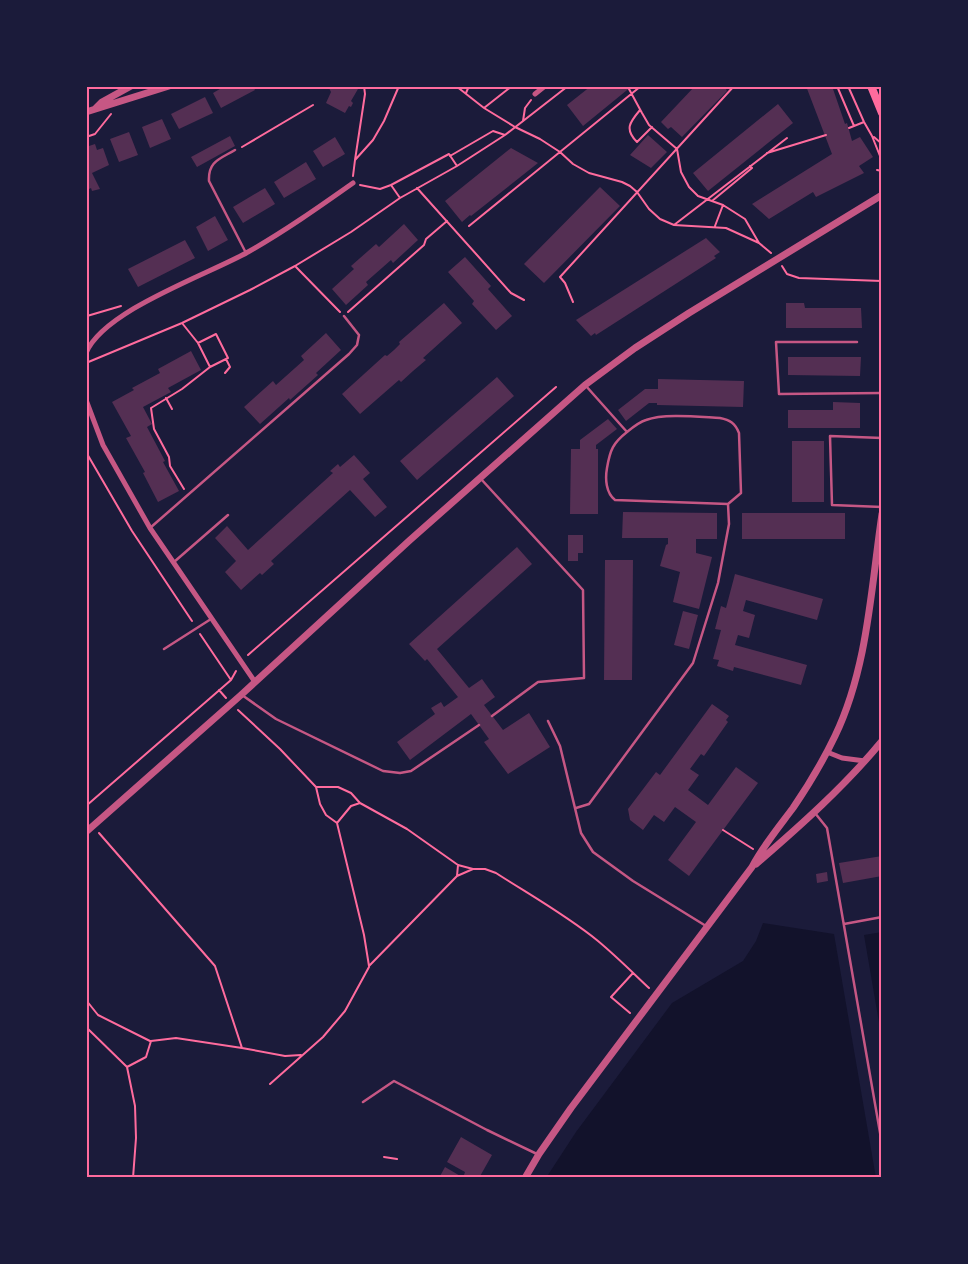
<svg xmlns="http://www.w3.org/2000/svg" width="968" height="1264" font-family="Roboto,sans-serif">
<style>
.water{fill:#12122b}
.building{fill:#542f53}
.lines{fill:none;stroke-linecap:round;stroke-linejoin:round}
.path{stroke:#ff6b9d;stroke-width:2}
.service{stroke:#c65784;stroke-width:2.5}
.minor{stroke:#c65784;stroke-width:5}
.tertiary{stroke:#c65784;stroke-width:7}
.secondary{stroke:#ff6b9d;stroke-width:8}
.neatline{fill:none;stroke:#ff6b9d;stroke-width:2}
</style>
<rect width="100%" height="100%" fill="#1b1b3a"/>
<path class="water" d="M763,923L834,934L876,1178H546L576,1132L672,1003L743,961L756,941Z
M882,932V1040L864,935Z"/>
<path class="building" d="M225,86H253L255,90L221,108L213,93Z
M328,86H357L358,89L351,101L353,103L351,107L349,106L345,113L326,103L331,92Z
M591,86H632L583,126L567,105Z
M695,86H728L726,89L727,91L682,137L671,127L668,129L661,122Z
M806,86H832L845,124L847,123L852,141L860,137L873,157L859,166L864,173L816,197L813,192L769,219L752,204L832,154Z
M205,97L213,113L179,129L171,114Z
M778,104L793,123L708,191L693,173Z
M162,119L171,139L150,148L142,127Z
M129,132L138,155L119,162L110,139Z
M648,135L667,152L651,168L630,155Z
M230,136L235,146L197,167L191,157Z
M335,137L345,154L323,167L313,151Z
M95,144L97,150L103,148L109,165L92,173L100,189L92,191L91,188L89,189L86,182V147Z
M511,148L538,163L471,216L470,215L462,222L445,201Z
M306,162L316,179L284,198L274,182Z
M600,187L620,206L544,283L524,264Z
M265,188L275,204L243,223L233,207Z
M215,216L228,240L208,251L196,227Z
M404,224L418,240L393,263L391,260L366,282L368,285L346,305L332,289L354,269L351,266L376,244L379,247Z
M706,238L720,252L714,256L716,258L596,335L595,333L591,336L576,320Z
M185,240L195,258L138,287L128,269Z
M465,257L491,286L488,289L512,316L496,330L472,304L474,301L448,272Z
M444,303L462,323L423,358L426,360L413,371L401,382L399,380L360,414L342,394L385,355L387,356L394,350L400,344L399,342Z
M786,303H804L805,308H861L862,328H786Z
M326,333L341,350L316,373L318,375L290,400L289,398L260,424L244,407L273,381L276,385L304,360L301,356Z
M191,351L201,370L168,388L171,392L143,407L152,424L147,427L165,461L163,462L179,491L158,502L143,473L145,472L126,438L131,436L112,402L134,390L132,388L160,373L158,369Z
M788,357H861L860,376L788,375Z
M497,377L514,396L417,480L400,461Z
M658,379L744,381L743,407L657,405V403H649L626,421L618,410L645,389H658Z
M833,402L860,403V428H788V410H833Z
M608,419L617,429L596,445V449H598V514H570L571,449H580V440Z
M792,441H824V502H792Z
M354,455L370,473L363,479L387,507L375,517L350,490L271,561L274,564L262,575L260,573L241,590L225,572L236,561L215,538L227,526L248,550L333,473L330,471L338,464L340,467Z
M623,512L717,513V539H696V553L712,557L699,609L673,602L680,572L660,566L666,545L668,544V538H622Z
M742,513H845V539H742Z
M568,535H583V553H578V561H568Z
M517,547L532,564L437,649L469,688L482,679L495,697L484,705L503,730L529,713L550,747L508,774L484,742L489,739L471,714L410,760L397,742L435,714L431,708L441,702L444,707L458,697L427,659L425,661L409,644Z
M605,560H633L632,680H604Z
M735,574L823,599L817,620L746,600L743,611L755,615L749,638L738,635L735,645L807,665L801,685L734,667L733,671L717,666L719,660L713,659L721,630L715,629L721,606L726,608Z
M683,611L698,615L689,649L674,645Z
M712,704L729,716L726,720L728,722L704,756L701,754L690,769L699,775L688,790L708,805L736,767L758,783L689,876L668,860L696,822L675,807L664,822L654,815L643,830L630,820L628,809L656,772L660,775Z
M882,856V876L843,883L839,863Z
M827,872L828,881L817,883L816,874Z
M461,1137L492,1155L479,1178H439L445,1167L462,1177L464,1175L465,1172L447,1162Z"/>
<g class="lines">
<path class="path" d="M456,86L484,108L515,127L540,139L560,152L573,164L589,173L622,182L630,186L637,192L649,209L660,219L674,225L726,228L759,243
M837,86L854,126L864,122
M848,86L864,122L872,136L882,161
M629,89L642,113L649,125L677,149L681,172L689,187L698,196L723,205L745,219L759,243L771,253
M466,93L469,86
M484,108L512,86
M640,110C630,122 624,129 637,142L652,127
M523,121L525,108L531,100
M849,128L854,126
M86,137L95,134L111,114
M874,137L882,144
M242,147L313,105
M767,153L826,135
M450,156L493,131L505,135
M355,160L365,94L364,86
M877,170L882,171
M353,176L355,160L373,140L384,121L399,86
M360,185L380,189L391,185L400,198
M391,185L449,154L457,166
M417,188L511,293L524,300
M712,201L752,168L750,166
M674,225L787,138
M469,226L641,86
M715,226L723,205
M782,266L787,274L799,278L882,281
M296,267L340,312
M573,302L565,283L560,277L734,86
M86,309L87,316L121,306
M348,312L424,245L426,239L447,221
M182,323L198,343L210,367L182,389L151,408L154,429L169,457L170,466L184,489
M198,343L216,334L228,358L210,367
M86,363L182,323L250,290L295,266L351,232L400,198L457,166L505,135L568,86
M225,373L230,367L226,359
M166,398L172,409
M86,452L132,531L192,621
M200,634L231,680
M248,655L556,387
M219,690L226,698
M238,710L280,749L316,787L320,804L326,815L337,823L351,806L360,803
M316,787H338L351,793L360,803L407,829L458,865L473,869H485L496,873C530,895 566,915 598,941C616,956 632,972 649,988
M86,806L231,680L236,671
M337,823L364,935L369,966L457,876L473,869
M723,830L753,849
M99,833L215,966L242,1048L176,1038L151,1041L146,1057L127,1067
M457,876L458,865
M86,1000L98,1015L150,1041
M630,1013L611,997L633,973
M86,1027L127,1067L135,1106L136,1138L133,1178
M242,1048L285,1056L301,1055
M270,1084L323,1037L345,1011L369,967
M384,1157L397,1159"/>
<path class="service" d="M235,150C220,159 208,161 209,181L246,253
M857,342H776L779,394L882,393
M586,386L627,432
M882,438L830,436L832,505L882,507
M481,479L583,590L584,678L538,682L492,716
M150,528L349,354L357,345L359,335L344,316
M174,562L228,515
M164,649L211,619
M242,695L276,719L383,771L400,773L411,771L479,725
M548,721L560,746L581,833L593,852L633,881L706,926
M576,808L589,804L693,663L718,583L729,524L728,504L741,493L739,433C735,423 730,420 720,418C700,417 664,413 646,420C639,422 633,427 627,432C613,443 610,450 607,468C605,479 606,493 615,500L728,504
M815,813L827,828L882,1144
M844,924L882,917
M363,1102L394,1081L487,1130L537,1154"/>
<path class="minor" d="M535,94L545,86
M86,353C104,310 207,275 248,252C285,231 319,207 353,183
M86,400L103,445L150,528L255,682
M827,752L842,758L865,761"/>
<path class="tertiary" d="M96,108L102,102L131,86
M86,112L169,86
M86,832L241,695L410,540L585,385L635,348L689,313L882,195
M756,864C800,826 845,786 882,741
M525,1178L539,1154L571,1108L752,867C763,846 778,828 793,808C808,786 823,761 835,736C868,667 871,588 882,514"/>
<path class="secondary" d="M871,86L882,113"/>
</g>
<rect width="968" height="1264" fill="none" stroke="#1b1b3a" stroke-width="175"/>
<rect x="88" y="88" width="792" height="1088" class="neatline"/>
</svg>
